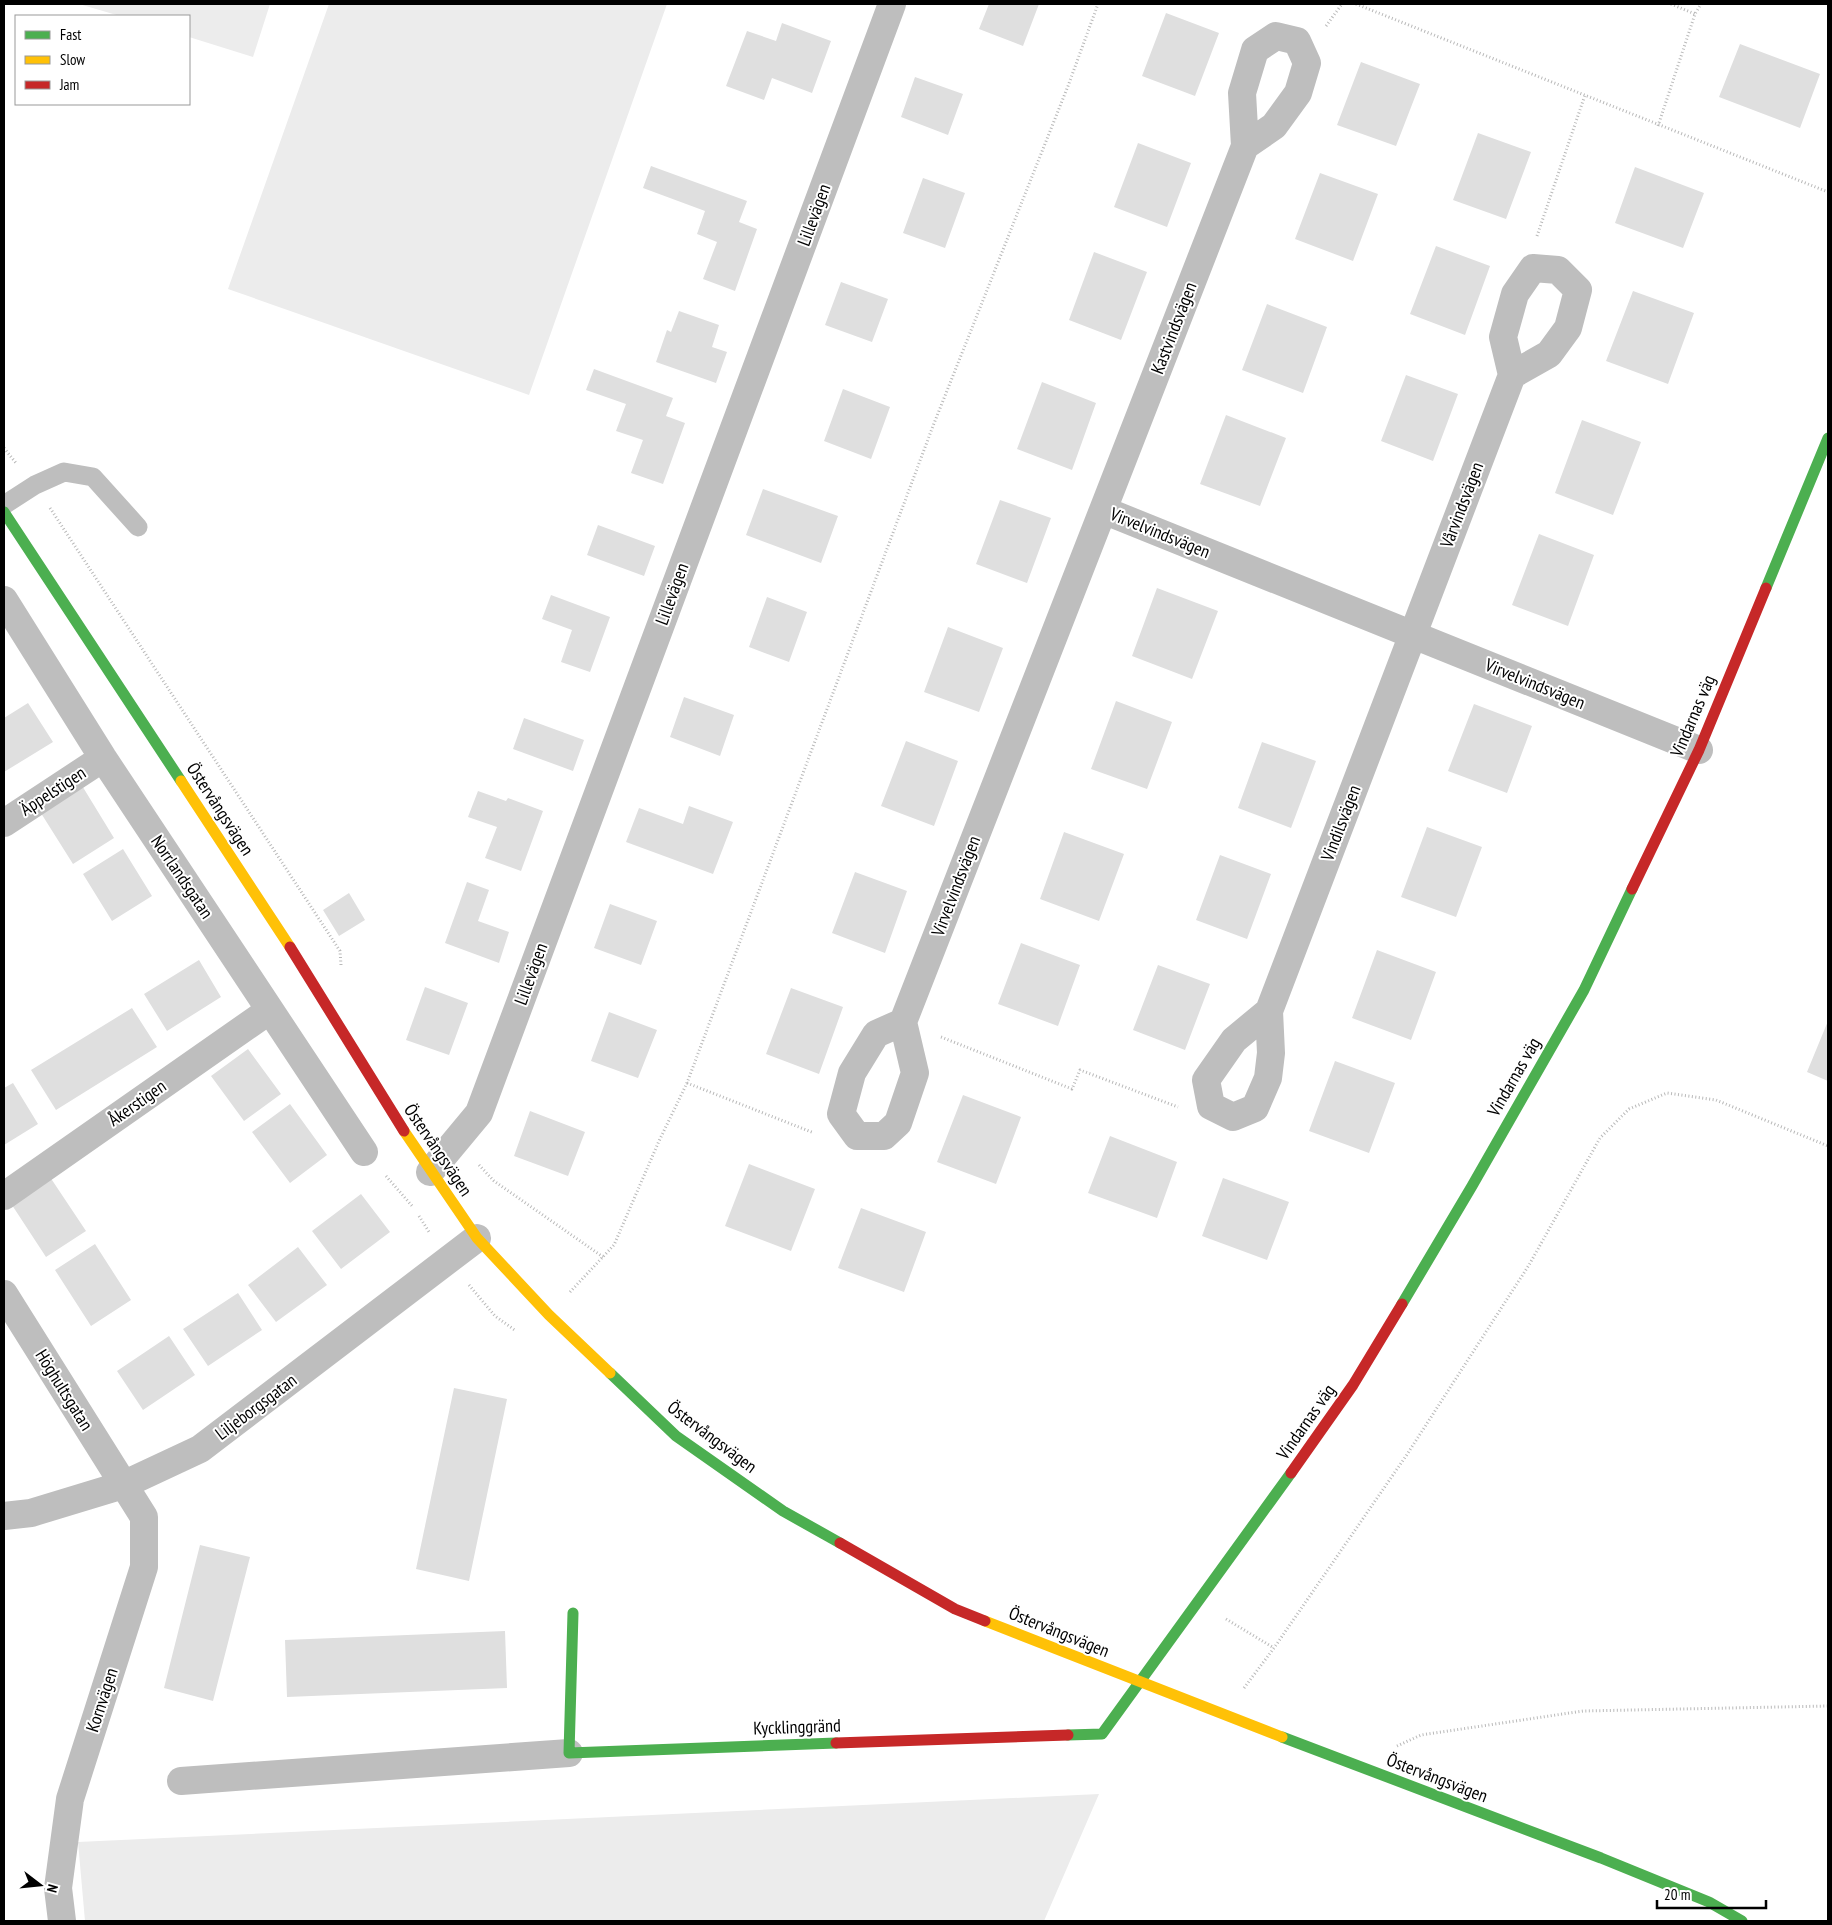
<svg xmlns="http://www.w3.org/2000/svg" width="1832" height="1925" font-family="'PT Sans Narrow',sans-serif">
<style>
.green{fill:#ececec}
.building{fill:#dfdfdf}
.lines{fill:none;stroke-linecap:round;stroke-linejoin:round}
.path{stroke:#b9b9b9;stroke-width:3;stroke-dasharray:1 2.5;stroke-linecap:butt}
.lane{stroke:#bebebe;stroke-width:19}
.street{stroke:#bebebe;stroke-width:28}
.fast{stroke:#4caf50;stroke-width:11}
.slow{stroke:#ffc107;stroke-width:11}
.jam{stroke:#c62828;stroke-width:11}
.labels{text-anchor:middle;stroke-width:4;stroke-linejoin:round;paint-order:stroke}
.street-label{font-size:18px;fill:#000;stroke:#fff}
</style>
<rect width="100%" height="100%" fill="#fff"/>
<path class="green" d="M79,4H270L253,57L189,37V16H120Z
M329,4H667L529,395L228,289Z
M1099,1794L1044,1921H85L78,1842Z"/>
<path class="building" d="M989,4H1039L1023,46L979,29Z
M1166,13L1219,33L1195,96L1142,76Z
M782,23L831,41L812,93L772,78L764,100L726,86L747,31L776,41Z
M1740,44L1820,74L1800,128L1719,97Z
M1361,62L1420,84L1396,146L1337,125Z
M915,77L963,94L948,135L901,117Z
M1478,133L1531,152L1506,219L1453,200Z
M1138,143L1191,163L1167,227L1114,207Z
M651,166L747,201L739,222L757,229L735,291L703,279L717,242L697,234L705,211L643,188Z
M1635,167L1704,193L1683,248L1615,223Z
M1320,173L1378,194L1353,261L1295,239Z
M923,178L965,193L945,248L903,233Z
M1436,246L1490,266L1465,335L1410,314Z
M1094,252L1147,272L1121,340L1069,320Z
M841,282L888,299L872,342L825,325Z
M1633,291L1694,313L1668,384L1606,361Z
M1267,304L1327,327L1303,393L1242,370Z
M679,311L719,325L712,347L727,352L716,383L656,362L667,330L671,332Z
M594,369L673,398L666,416L685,423L663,484L631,473L643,440L616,431L626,404L586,390Z
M1406,375L1458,394L1433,461L1381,441Z
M1042,382L1096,403L1072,470L1017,449Z
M843,389L890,407L871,459L824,441Z
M1226,415L1286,438L1260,506L1200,484Z
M1582,420L1641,442L1613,515L1555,493Z
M763,489L838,516L821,563L746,535Z
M1000,500L1051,518L1027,583L976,564Z
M598,525L655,546L644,576L587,555Z
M1539,534L1594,555L1568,626L1512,605Z
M1157,588L1218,611L1192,679L1132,656Z
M551,595L610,617L590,672L561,662L572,630L542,619Z
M767,597L807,612L789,662L749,647Z
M948,627L1003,648L979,712L924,692Z
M684,697L734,715L720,756L670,737Z
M1116,701L1172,722L1147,789L1091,769Z
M28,703L53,742L4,772V718Z
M1474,704L1532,726L1507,793L1448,771Z
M524,718L584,740L573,771L513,749Z
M906,741L958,761L934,826L881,806Z
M1262,742L1316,761L1291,828L1238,808Z
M81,784L114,838L73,864L39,810Z
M478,791L506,801L508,798L543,811L521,871L485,858L497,827L468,817Z
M689,806L733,822L713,874L626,842L639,808L683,824Z
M1427,827L1482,847L1456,917L1401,897Z
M1064,832L1124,854L1099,921L1040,899Z
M123,849L152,896L112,921L83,874Z
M1220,855L1271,874L1247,939L1196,920Z
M855,872L907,891L885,953L832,933Z
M467,882L489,890L478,921L509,932L499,963L445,943Z
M349,893L365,920L339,936L323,910Z
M610,904L657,921L641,965L594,948Z
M1021,943L1080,965L1058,1026L998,1004Z
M1377,950L1436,972L1411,1040L1352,1018Z
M199,960L221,997L167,1031L144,994Z
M1158,965L1210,984L1185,1050L1133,1030Z
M425,987L468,1003L449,1055L406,1040Z
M791,988L843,1007L819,1074L766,1054Z
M132,1008L157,1047L56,1110L31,1070Z
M609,1012L657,1030L638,1078L591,1061Z
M1828,1021V1081L1807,1072Z
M248,1049L281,1094L244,1121L211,1076Z
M1335,1061L1395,1083L1369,1153L1309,1131Z
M13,1083L38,1124L4,1145V1088Z
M963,1095L1021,1117L996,1184L937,1162Z
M290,1104L327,1155L290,1183L252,1132Z
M530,1111L585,1132L568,1176L514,1156Z
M1110,1136L1177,1162L1157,1218L1088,1193Z
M749,1164L815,1189L791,1251L725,1226Z
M50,1177L86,1231L46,1257L10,1202Z
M1223,1178L1289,1202L1267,1260L1202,1236Z
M361,1194L390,1232L341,1269L312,1231Z
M861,1208L926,1232L904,1292L838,1268Z
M95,1244L131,1300L91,1326L55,1270Z
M298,1247L327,1285L276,1322L248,1285Z
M238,1293L262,1330L208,1366L183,1329Z
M169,1336L195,1375L143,1410L117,1371Z
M454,1388L507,1399L469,1581L416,1569Z
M200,1545L250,1557L213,1701L164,1688Z
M505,1631L507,1688L287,1697L285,1640Z"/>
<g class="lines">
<path class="path" d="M1356,4L1828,192
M1671,4L1695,14
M1326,26L1342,4
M1658,126L1695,14L1701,4
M1537,236L1585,95
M4,448L16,463
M50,508L340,951L341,965
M941,1037L1072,1089L1080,1070L1178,1107
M687,1083L814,1133
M479,1165L494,1181L603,1257
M386,1176L413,1207
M419,1216L429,1232
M469,1285L495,1316L516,1331
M570,1292L614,1245L659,1141L687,1083L933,426L1068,86L1098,4
M1226,1619L1274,1648
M1244,1688L1274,1648L1406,1456L1529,1265L1600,1138L1629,1109L1667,1093L1716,1100L1828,1146
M1397,1746L1421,1735L1583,1711L1828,1706"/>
<path class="lane" d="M4,505L35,485L64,472L93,477L138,527"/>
<path class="street" d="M1103,510L1245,146L1274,126L1298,93L1307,63L1297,41L1276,36L1255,50L1242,93L1245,146
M4,600L103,758L364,1152
M4,823L103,758
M1269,1011L1271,1053L1268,1078L1255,1108L1233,1117L1211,1106L1206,1080L1234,1040L1269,1011L1512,375L1503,337L1515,294L1533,268L1558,270L1578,290L1568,328L1549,354L1512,375
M903,1022L876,1034L852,1073L841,1114L857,1136H884L898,1123L915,1073L903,1022L1103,510L1699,750
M430,1172L479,1113L892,4
M4,1196L270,1010
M4,1294L144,1517V1567L70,1799L58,1888L62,1921
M4,1516L31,1513L123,1485L200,1449L477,1238
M181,1781L569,1753"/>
<path class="fast" d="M4,512L181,781
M1766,588L1828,438
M1402,1304L1472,1186L1584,990L1632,889
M610,1373L676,1436L783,1511L840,1543
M573,1613L569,1753L836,1743
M1068,1735L1102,1734L1291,1473
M1282,1737L1601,1858L1709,1902L1742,1921"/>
<path class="slow" d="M181,781L290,947
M404,1131L477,1238L549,1315L610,1373
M985,1621L1282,1737"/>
<path class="jam" d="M1632,889L1699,750L1766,588
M290,947L404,1131
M1291,1473L1353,1385L1402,1304
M840,1543L955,1609L985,1621
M836,1743L1068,1735"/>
</g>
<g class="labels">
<g class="street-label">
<text transform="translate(814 215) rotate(-70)" y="6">Lillevägen</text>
<text transform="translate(1174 328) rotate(-69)" y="6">Kastvindsvägen</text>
<text transform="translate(1462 505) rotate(-69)" y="6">Vårvindsvägen</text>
<text transform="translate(1160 533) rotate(22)" y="6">Virvelvindsvägen</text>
<text transform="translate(672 594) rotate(-70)" y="6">Lillevägen</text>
<text transform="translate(1535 684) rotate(22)" y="6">Virvelvindsvägen</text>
<text transform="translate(1693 716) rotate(-67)" y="6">Vindarnas väg</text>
<text transform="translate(53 791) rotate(-33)" y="6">Äppelstigen</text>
<text transform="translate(220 809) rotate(57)" y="6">Östervångsvägen</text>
<text transform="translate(1341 823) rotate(-69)" y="6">Vindilsvägen</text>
<text transform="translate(182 877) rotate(56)" y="6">Norrlandsgatan</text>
<text transform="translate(956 886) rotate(-69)" y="6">Virvelvindsvägen</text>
<text transform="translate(531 974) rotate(-70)" y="6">Lillevägen</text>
<text transform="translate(1514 1077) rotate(-60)" y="6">Vindarnas väg</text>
<text transform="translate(137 1103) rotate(-35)" y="6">Åkerstigen</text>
<text transform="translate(438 1150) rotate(56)" y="6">Östervångsvägen</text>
<text transform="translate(64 1390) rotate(58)" y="6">Höghultsgatan</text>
<text transform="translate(256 1407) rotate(-37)" y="6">Liljeborgsgatan</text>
<text transform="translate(1306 1422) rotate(-55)" y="6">Vindarnas väg</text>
<text transform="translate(712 1437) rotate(37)" y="6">Östervångsvägen</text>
<text transform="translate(1059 1632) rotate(22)" y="6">Östervångsvägen</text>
<text transform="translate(102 1700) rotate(-72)" y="6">Kornvägen</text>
<text transform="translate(797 1727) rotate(-2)" y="6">Kycklinggränd</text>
<text transform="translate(1437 1778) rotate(21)" y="6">Östervångsvägen</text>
</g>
</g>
<rect width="1832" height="1925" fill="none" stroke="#000000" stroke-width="10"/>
<rect x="15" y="15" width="175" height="90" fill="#ffffff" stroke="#999999"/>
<rect x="25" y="31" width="25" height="8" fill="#4caf50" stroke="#999999"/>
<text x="60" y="40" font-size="15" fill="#000000">Fast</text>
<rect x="25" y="56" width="25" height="8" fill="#ffc107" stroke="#999999"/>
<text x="60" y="65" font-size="15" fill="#000000">Slow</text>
<rect x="25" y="81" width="25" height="8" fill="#c62828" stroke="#999999"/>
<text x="60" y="90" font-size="15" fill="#000000">Jam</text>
<g transform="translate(40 1885) rotate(106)" stroke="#ffffff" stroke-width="4" paint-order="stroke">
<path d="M0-4L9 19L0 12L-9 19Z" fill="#000000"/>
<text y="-8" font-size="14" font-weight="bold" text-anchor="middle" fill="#000000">N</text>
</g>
<path d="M1657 1900v8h109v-8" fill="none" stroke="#000000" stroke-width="2.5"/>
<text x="1664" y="1900" font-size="15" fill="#000000" stroke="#ffffff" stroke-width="4" paint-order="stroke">20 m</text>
</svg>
